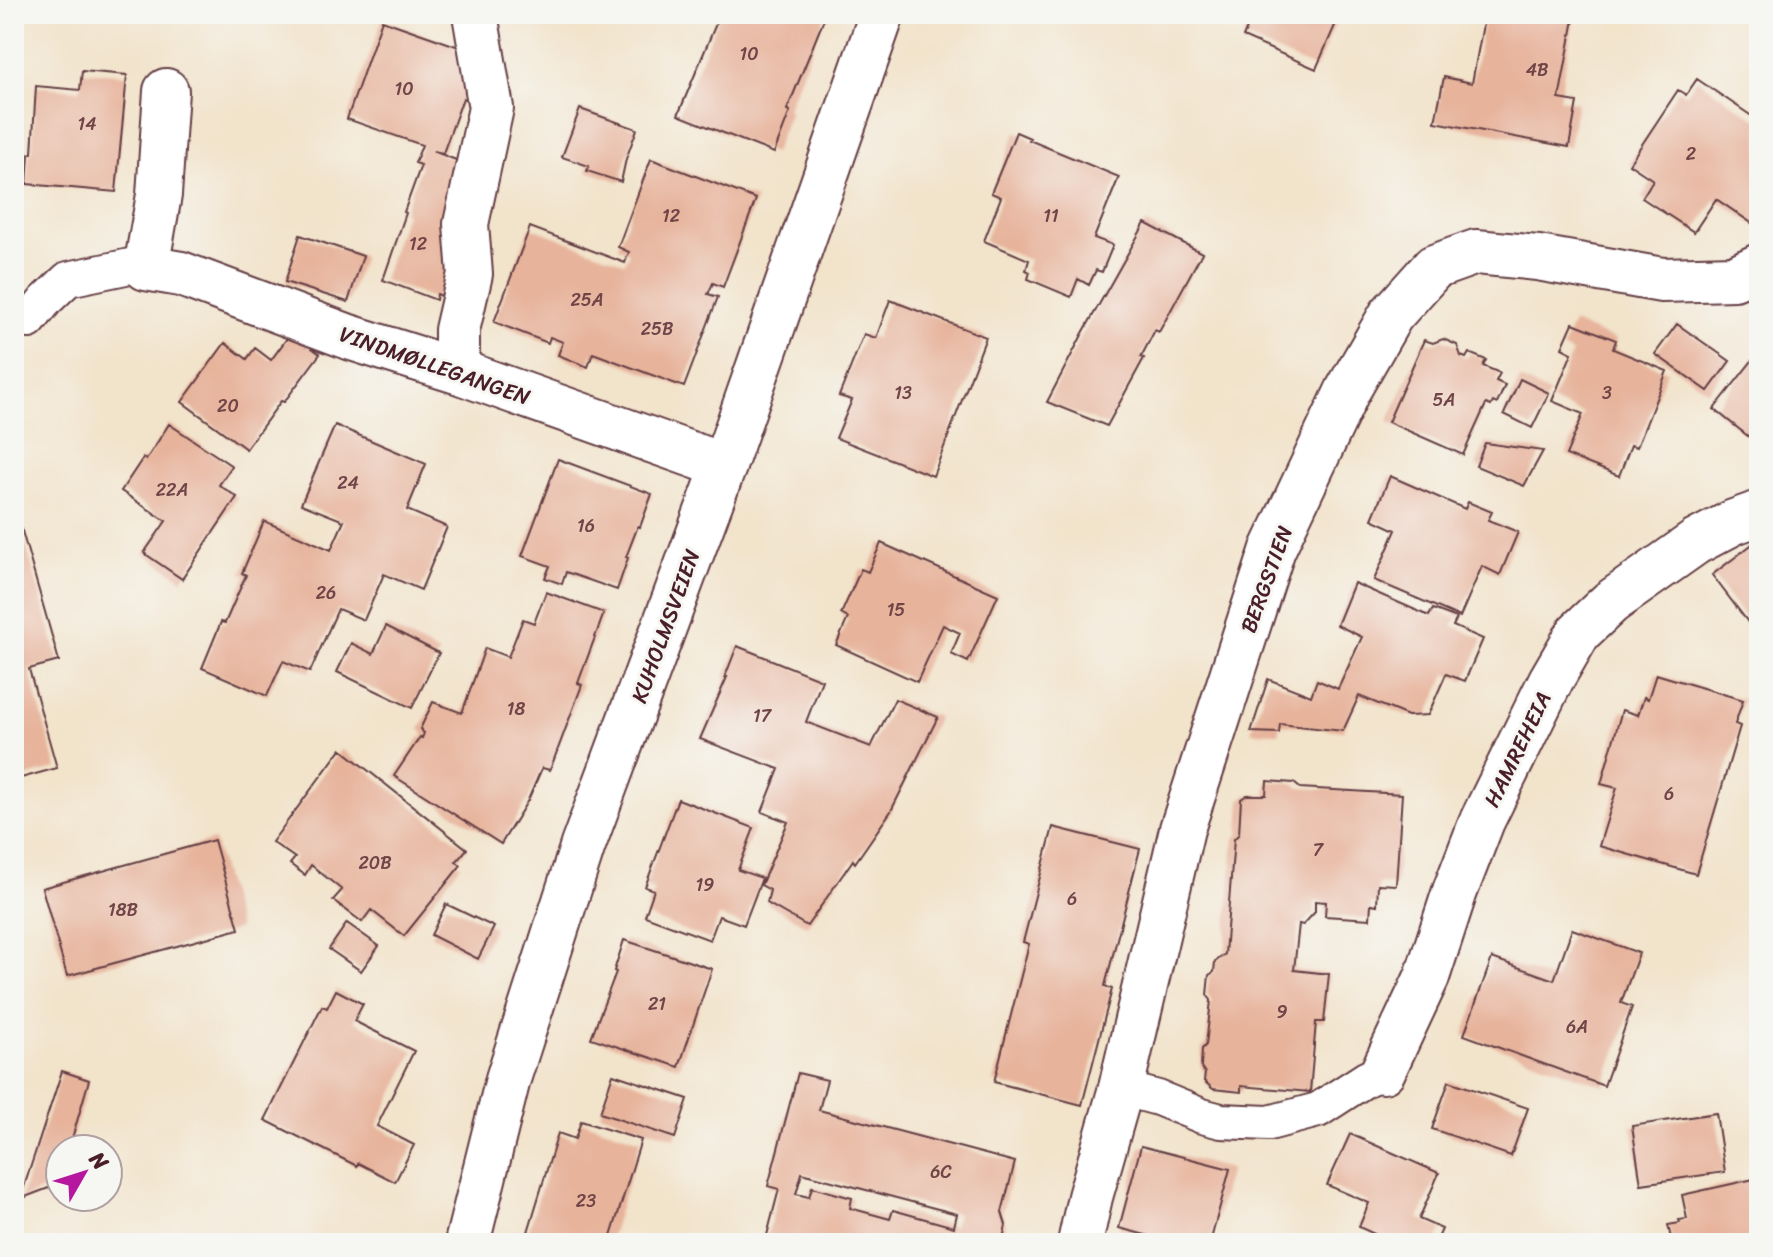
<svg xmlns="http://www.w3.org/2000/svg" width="1773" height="1257" font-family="Sriracha,sans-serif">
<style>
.building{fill:#e7b39b;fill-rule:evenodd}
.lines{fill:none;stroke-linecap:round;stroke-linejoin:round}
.service-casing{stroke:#633c43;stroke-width:38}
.minor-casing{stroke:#633c43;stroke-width:48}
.tertiary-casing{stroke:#633c43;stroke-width:48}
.service{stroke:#fff;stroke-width:34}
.minor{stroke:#fff;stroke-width:44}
.tertiary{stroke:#fff;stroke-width:44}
.labels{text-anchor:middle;stroke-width:6;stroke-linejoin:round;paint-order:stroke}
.number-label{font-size:18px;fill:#714447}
.street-label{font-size:22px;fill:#4a1f2b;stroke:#f6f6f2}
</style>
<rect width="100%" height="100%" fill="#f6f6f2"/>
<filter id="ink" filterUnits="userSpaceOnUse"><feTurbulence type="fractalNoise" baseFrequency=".0125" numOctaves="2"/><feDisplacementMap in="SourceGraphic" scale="16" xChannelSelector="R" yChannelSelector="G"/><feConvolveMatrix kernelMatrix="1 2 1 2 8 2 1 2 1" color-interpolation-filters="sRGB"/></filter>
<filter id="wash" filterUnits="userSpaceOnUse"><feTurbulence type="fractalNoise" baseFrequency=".006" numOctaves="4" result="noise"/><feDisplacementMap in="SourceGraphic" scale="32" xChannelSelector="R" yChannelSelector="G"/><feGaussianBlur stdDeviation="1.8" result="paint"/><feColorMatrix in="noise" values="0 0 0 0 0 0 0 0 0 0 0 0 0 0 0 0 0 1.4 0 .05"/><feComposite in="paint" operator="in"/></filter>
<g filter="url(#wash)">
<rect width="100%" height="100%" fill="#f2e3cb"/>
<g id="blocks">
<path class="building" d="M720,14H826L787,110L790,111L774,153L678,115Z
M1253,14H1322L1337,21L1316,69L1243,37Z
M1485,14H1575L1559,99L1577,102L1569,147L1435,122L1444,77L1472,83Z
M382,20L479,54L477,103L463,98L443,153L433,151L474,167L451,299L437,294L436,300L383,280L406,213L404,212L421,165L415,163L422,145L347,119Z
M82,71L127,75L116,192L27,184L29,154L32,153L36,86L80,90Z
M1697,79L1759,121V228L1716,199L1694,232L1642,198L1653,180L1629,164L1678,90L1686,95Z
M580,109L637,129L626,159L621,182L587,171L589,166L562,157Z
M1016,132L1030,138L1029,140L1119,177L1094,238L1113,245L1102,272L1096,270L1089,285L1078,279L1071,297L1028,279L1030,272L1026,270L1029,260L984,241L1001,197L991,193Z
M651,159L756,199L723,287L713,283L708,294L718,297L684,387L593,353L588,367L558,355L563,342L550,337L548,343L494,322L530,227L625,263L629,252L618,247Z
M1145,223L1202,253L1159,332L1155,330L1141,357L1144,358L1107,426L1047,402L1083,333Z
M300,235L363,256L348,302L285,282Z
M890,300L986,337L933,476L836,438L852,400L839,396L864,334L876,338Z
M1573,323L1616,340L1613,349L1667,371L1637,447L1631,445L1619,476L1566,455L1583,414L1552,401L1572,353L1562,348Z
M1677,324L1730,361L1708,391L1655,354Z
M291,333L320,354L284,402L281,401L246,449L182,402L225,343L247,359L255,348L271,360Z
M1443,339L1457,345L1461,356L1466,358L1469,353L1486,360L1483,366L1500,373L1496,381L1505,385L1497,404L1493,402L1491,406L1486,404L1463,455L1388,422L1424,340L1433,343Z
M1759,352V445L1714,409Z
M1520,379L1549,393L1532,428L1504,414Z
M169,424L232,466L219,485L237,497L182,579L144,553L166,521L121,491L143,458L146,460Z
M335,425L426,464L407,510L447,527L421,590L384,574L364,620L338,609L310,672L283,661L267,696L202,668L221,622L225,623L246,575L242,573L264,521L331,550L344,521L301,504Z
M1485,443L1543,451L1524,486L1476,466Z
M558,459L652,494L640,527L638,526L626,557L628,558L617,590L566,572L562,584L545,578L550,566L522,556Z
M1390,476L1465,509L1468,502L1492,512L1488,520L1518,532L1500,575L1482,566L1460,617L1374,580L1396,530L1372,519Z
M14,503L59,661L29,669L57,768L14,780Z
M1759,539V626L1754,630L1712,575Z
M881,543L998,595L968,662L951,654L960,633L943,625L917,682L836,645L848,618L841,614L861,569L868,572Z
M1354,583L1429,616L1433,609L1457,618L1453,626L1483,639L1465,681L1446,674L1428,715L1408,716L1359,696L1343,731L1280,724L1279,733L1251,732L1268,679L1311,696L1317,680L1338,689L1362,637L1337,625Z
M546,592L604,613L578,683L582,685L550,770L542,768L528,800L501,844L394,776L420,737L422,738L424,733L420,729L433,702L462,713L485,648L508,657L523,619L534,623Z
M386,626L439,653L412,708L337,672L351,643L373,654Z
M737,646L822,680L806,722L871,747L895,699L938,717L891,811L855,863L853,860L807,926L767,903L770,890L761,885L788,822L762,812L779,769L700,739L727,677H725Z
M1656,674L1743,700L1735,724L1740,726L1696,874L1599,846L1617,788L1601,784L1622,710L1638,715L1644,697L1648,699Z
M341,749L467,849L456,862L461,865L404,936L371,910L362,922L333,900L342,890L311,865L305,875L290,864L295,858L272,842Z
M1267,781L1294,783L1300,788L1402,794L1396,885L1378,884L1377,905L1371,904L1370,919L1325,916L1326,902L1315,901V912L1303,925L1299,924L1294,970L1329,974L1324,1022H1316L1310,1092L1241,1086V1092L1213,1089L1204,1081L1205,1073L1201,1067L1202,1049L1206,1045L1211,1000L1207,995L1209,975L1214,972L1215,962L1225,954L1234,839L1239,834L1241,799L1247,795H1266Z
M678,799L754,828L738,870L762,878L744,925L719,916L710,940L645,916L654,890L645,887Z
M1053,827L1140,849L1105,986L1112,989L1082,1105L994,1082L1029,944L1023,942Z
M214,840L239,929L67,976L42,888Z
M446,904L494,927L478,959L431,935Z
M347,923L379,946L361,971L329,949Z
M1572,929L1639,953L1621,1003L1632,1007L1604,1086L1464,1035L1492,958L1554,980Z
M624,940L712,969L679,1067L591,1038L616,972L614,971Z
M336,990L363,1004L354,1021L414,1051L377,1126L414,1145L395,1182L358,1163L357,1166L265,1120L322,1006L327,1008Z
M62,1071L89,1080L69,1149H60L59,1184L20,1199Z
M798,1073L827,1080L819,1110L1015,1162L1002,1212L1006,1225L1002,1243H765L779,1189L768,1186ZM802,1173L957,1214L954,1227L893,1210L890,1219L850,1208L852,1198L812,1187L809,1197L796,1194Z
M613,1074L688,1099L675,1138L600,1113Z
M1449,1081L1528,1108L1511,1156L1432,1129Z
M1716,1113L1725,1172L1641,1184L1632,1126Z
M581,1121L641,1140L609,1243H556L557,1241L528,1232L558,1133L575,1139Z
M1350,1134L1439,1173L1419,1219L1442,1229L1436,1243H1394L1359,1227L1369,1203L1327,1185Z
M1141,1146L1230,1169L1210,1243H1176L1119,1228Z
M1754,1179L1759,1204V1243H1672L1668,1225L1680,1223L1679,1220L1687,1219L1682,1195Z"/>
</g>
</g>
<g filter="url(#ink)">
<use href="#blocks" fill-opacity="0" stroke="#633c43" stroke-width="2"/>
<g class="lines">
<g class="service-casing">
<path id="service" d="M29,321L46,300L68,279L135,265L146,268
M1121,1088L1158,1098L1202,1116L1221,1121L1269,1123L1318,1110L1366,1079L1383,1071"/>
</g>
<g class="minor-casing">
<path id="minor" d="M166,91L159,195L146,268L181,274L349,337L457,371L724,466
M457,371V330L470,274L466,224L491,108L475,14
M1383,1071L1427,977L1455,891L1482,821L1551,680L1579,632L1611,602L1696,542L1734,522L1759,513
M1080,1243L1090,1197L1121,1088L1182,829L1273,549L1348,390L1391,315L1434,267L1476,252L1538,258L1662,280L1734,278L1759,266"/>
</g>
<g class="tertiary-casing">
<path id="tertiary" d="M467,1243L508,1079L583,845L724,466L882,14"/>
</g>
<use href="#service" class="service"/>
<use href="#minor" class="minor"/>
<use href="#tertiary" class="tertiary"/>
</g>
</g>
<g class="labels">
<g class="number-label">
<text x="749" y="60">10</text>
<text x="1537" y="76">4B</text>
<text x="404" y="95">10</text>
<text x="87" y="130">14</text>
<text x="1691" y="160">2</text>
<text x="671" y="222">12</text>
<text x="1051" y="222">11</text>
<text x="418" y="250">12</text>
<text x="587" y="306">25A</text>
<text x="657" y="335">25B</text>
<text x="903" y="399">13</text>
<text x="1607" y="399">3</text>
<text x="1444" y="406">5A</text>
<text x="228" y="412">20</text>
<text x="348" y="489">24</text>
<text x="172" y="496">22A</text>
<text x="586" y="532">16</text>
<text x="326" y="599">26</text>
<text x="896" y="616">15</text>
<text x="516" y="715">18</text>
<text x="762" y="722">17</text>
<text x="1669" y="800">6</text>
<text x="1318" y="856">7</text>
<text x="375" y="869">20B</text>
<text x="705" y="891">19</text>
<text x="1072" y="905">6</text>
<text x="123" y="916">18B</text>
<text x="657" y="1010">21</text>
<text x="1282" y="1018">9</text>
<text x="1577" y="1033">6A</text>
<text x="941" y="1178">6C</text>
<text x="586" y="1207">23</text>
</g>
<g class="street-label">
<text transform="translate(435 365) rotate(19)" y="8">VINDMØLLEGANGEN</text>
<text transform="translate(1266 579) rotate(-70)" y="8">BERGSTIEN</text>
<text transform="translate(665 626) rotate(-70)" y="8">KUHOLMSVEIEN</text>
<text transform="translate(1517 749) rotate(-64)" y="8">HAMREHEIA</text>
</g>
</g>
<rect width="1773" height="1257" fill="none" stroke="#f6f6f2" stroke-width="48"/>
<g transform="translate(84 1173) rotate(51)"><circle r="38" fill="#f6f6f2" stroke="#b1a0a2" stroke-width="2"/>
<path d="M0-6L14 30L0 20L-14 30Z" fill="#b5179e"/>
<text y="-12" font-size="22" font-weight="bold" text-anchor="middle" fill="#4a1f2b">N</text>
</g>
</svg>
